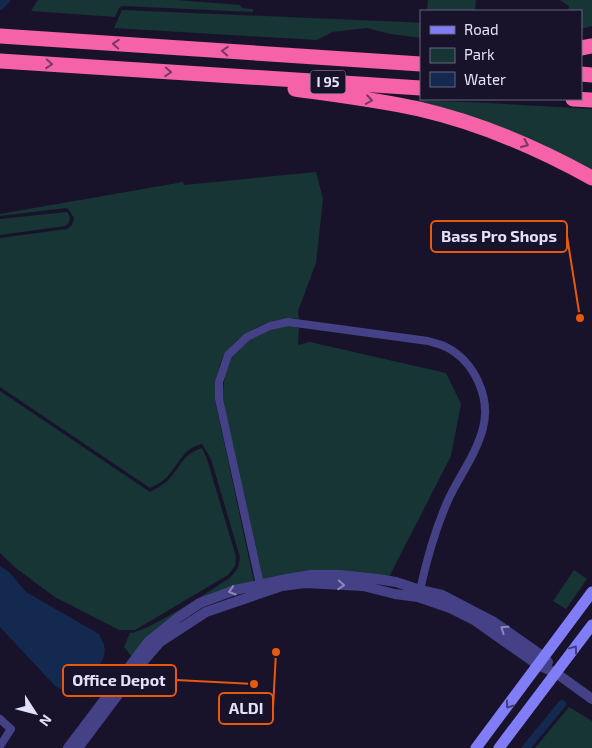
<svg xmlns="http://www.w3.org/2000/svg" width="592" height="748" font-family="'Exo 2',sans-serif">
<style>
.green{fill:#173534}
.water{fill:#132950}
.lines{fill:none;stroke-linecap:round;stroke-linejoin:round}
.canal{stroke:#132950;stroke-width:8}
.minor{stroke:#454187;stroke-width:8}
.tertiary{stroke:#454187;stroke-width:10}
.secondary{stroke:#817df7;stroke-width:11}
.motorway{stroke:#f562a7;stroke-width:15}
.oneway{stroke:#7b3763}
.oneway2{stroke:#8c89bc}
.oneway3{stroke:#423d7d}
.labels{text-anchor:middle;stroke-width:4;stroke-linejoin:round;paint-order:stroke}
.shield{fill:#18132b;stroke:#a6a2be;stroke-width:1}
.shield-label{font-size:14px;font-weight:bold;fill:#e3e0fd}
.leader{fill:none;stroke:#e8590c;stroke-width:2}
.callout-dot{fill:#e8590c;stroke:#18132b;stroke-width:2}
.callout{fill:#18132b;stroke:#e8590c;stroke-width:2}
.callout-label{font-size:16px;text-anchor:middle;font-weight:bold;fill:#e3e0fd}
</style>
<rect width="100%" height="100%" fill="#18132b"/>
<path class="green" d="M38,0H177L240,5L242,8L253,9V12L122,6L119,8L115,17L31,11Z
M428,0H476L475,11H427Z
M560,0H592V26L581,29V11H568L569,6Z
M122,10L405,22L421,23V38L391,34L367,28L332,32L317,40L114,28Z
M389,99L488,103L592,109V175Z
M316,172L323,199L316,263L298,311L299,319C274,316 250,328 232,345C230,348 226,351 224,354C217,368 216,385 215,400L254,582L198,599L132,657L124,647L130,633C146,633 212,589 230,578L238,568L240,557L211,459L202,444C183,448 179,464 167,477C162,482 156,485 150,488L0,387V238L67,229L72,225L74,218L69,210L66,208L0,216V214L183,182L184,185Z
M67,212L70,217L69,223L65,226L0,235V219Z
M289,325L299,327L298,345L310,342L446,373L461,404L451,456L389,577L261,581L223,399C223,387 225,368 231,357C243,339 269,330 289,325Z
M0,391L150,492C157,488 165,484 170,478C182,465 183,454 202,448L207,459L236,557L235,566L228,575L135,630H119L55,597L17,569L0,553Z
M574,570L587,579L566,609L553,601Z
M569,707L592,721V748H535Z"/>
<path class="water" d="M0,566L10,573L26,592L99,634C100,637 103,641 104,645C110,667 78,681 63,690L56,687L0,627Z"/>
<g class="lines">
<path class="canal" d="M0,6L6,0
M526,748L562,704"/>
<path class="minor" d="M261,589L219,399V382L228,355L247,337L270,326L288,322L428,341C434,343 441,344 446,347C474,361 491,397 483,428C477,452 461,474 450,496C436,526 427,558 420,590
M0,719L11,729L0,746"/>
<path class="tertiary" d="M68,748L148,642L179,617L200,603L235,590L287,579L311,575H340L377,579L396,582L420,590L442,595L494,622L544,657L548,662
M78,748L141,664L160,642L206,612L282,586L305,583L363,586L395,594L418,597L450,608L474,620L538,665L556,673L592,699"/>
<path class="secondary" d="M476,748L592,592
M499,748L592,625"/>
<path class="motorway" d="M0,36L421,64
M581,48L592,46
M0,61L421,88
M581,74L592,75
M295,89C337,95 379,100 419,109C480,123 538,148 592,178
M573,99L592,100"/>
</g>
<defs><path id="oneway-chevron" d="M-2-3.5L2.5 0L-2 3.5" fill="none" stroke-width="1.6" stroke-linecap="round" stroke-linejoin="round" transform="scale(1.25)"/></defs>
<g class="oneway">
<use href="#oneway-chevron" transform="translate(116 44) rotate(-176)"/>
<use href="#oneway-chevron" transform="translate(225 51) rotate(-176)"/>
<use href="#oneway-chevron" transform="translate(49 64) rotate(4)"/>
<use href="#oneway-chevron" transform="translate(168 72) rotate(4)"/>
<use href="#oneway-chevron" transform="translate(369 100) rotate(8)"/>
<use href="#oneway-chevron" transform="translate(525 144) rotate(24)"/>
</g>
<g class="oneway2">
<use href="#oneway-chevron" transform="translate(341 585) rotate(4)"/>
<use href="#oneway-chevron" transform="translate(232 591) rotate(163)"/>
<use href="#oneway-chevron" transform="translate(504 629) rotate(-145)"/>
</g>
<g class="oneway3">
<use href="#oneway-chevron" transform="translate(574 649) rotate(-53)"/>
<use href="#oneway-chevron" transform="translate(509 705) rotate(126)"/>
</g>
<g class="labels">
<rect class="shield" x="310.5" y="70.5" width="35" height="23" rx="4"/>
<g class="shield-label">
<text x="328" y="87">I 95</text>
</g>
</g>
<path class="leader" d="M580 318L567 236M254 684L176 680M276 652L273 708"/>
<g class="callout-dot">
<circle cx="580" cy="318" r="5"/>
<circle cx="254" cy="684" r="5"/>
<circle cx="276" cy="652" r="5"/>
</g>
<g class="callout">
<rect x="431" y="221" width="136" height="31" rx="5"/>
<rect x="63" y="665" width="113" height="31" rx="5"/>
<rect x="219" y="693" width="54" height="31" rx="5"/>
</g>
<g class="callout-label">
<text x="499" y="242">Bass Pro Shops</text>
<text x="119" y="686">Office Depot</text>
<text x="246" y="714">ALDI</text>
</g>
<rect x="420" y="10" width="162" height="90" fill="#18132b" stroke="#69657f"/>
<rect x="430" y="26" width="25" height="8" fill="#817df7" stroke="#69657f"/>
<text x="464" y="35" font-size="15" fill="#e3e0fd">Road</text>
<rect x="430" y="48" width="25" height="15" fill="#173534" stroke="#69657f"/>
<text x="464" y="60" font-size="15" fill="#e3e0fd">Park</text>
<rect x="430" y="72" width="25" height="15" fill="#132950" stroke="#69657f"/>
<text x="464" y="85" font-size="15" fill="#e3e0fd">Water</text>
<g transform="translate(35 713) rotate(126)" stroke="#18132b" stroke-width="4" paint-order="stroke">
<path d="M0-4L9 19L0 12L-9 19Z" fill="#e3e0fd"/>
<text y="-8" font-size="14" font-weight="bold" text-anchor="middle" fill="#e3e0fd">N</text>
</g>
</svg>
